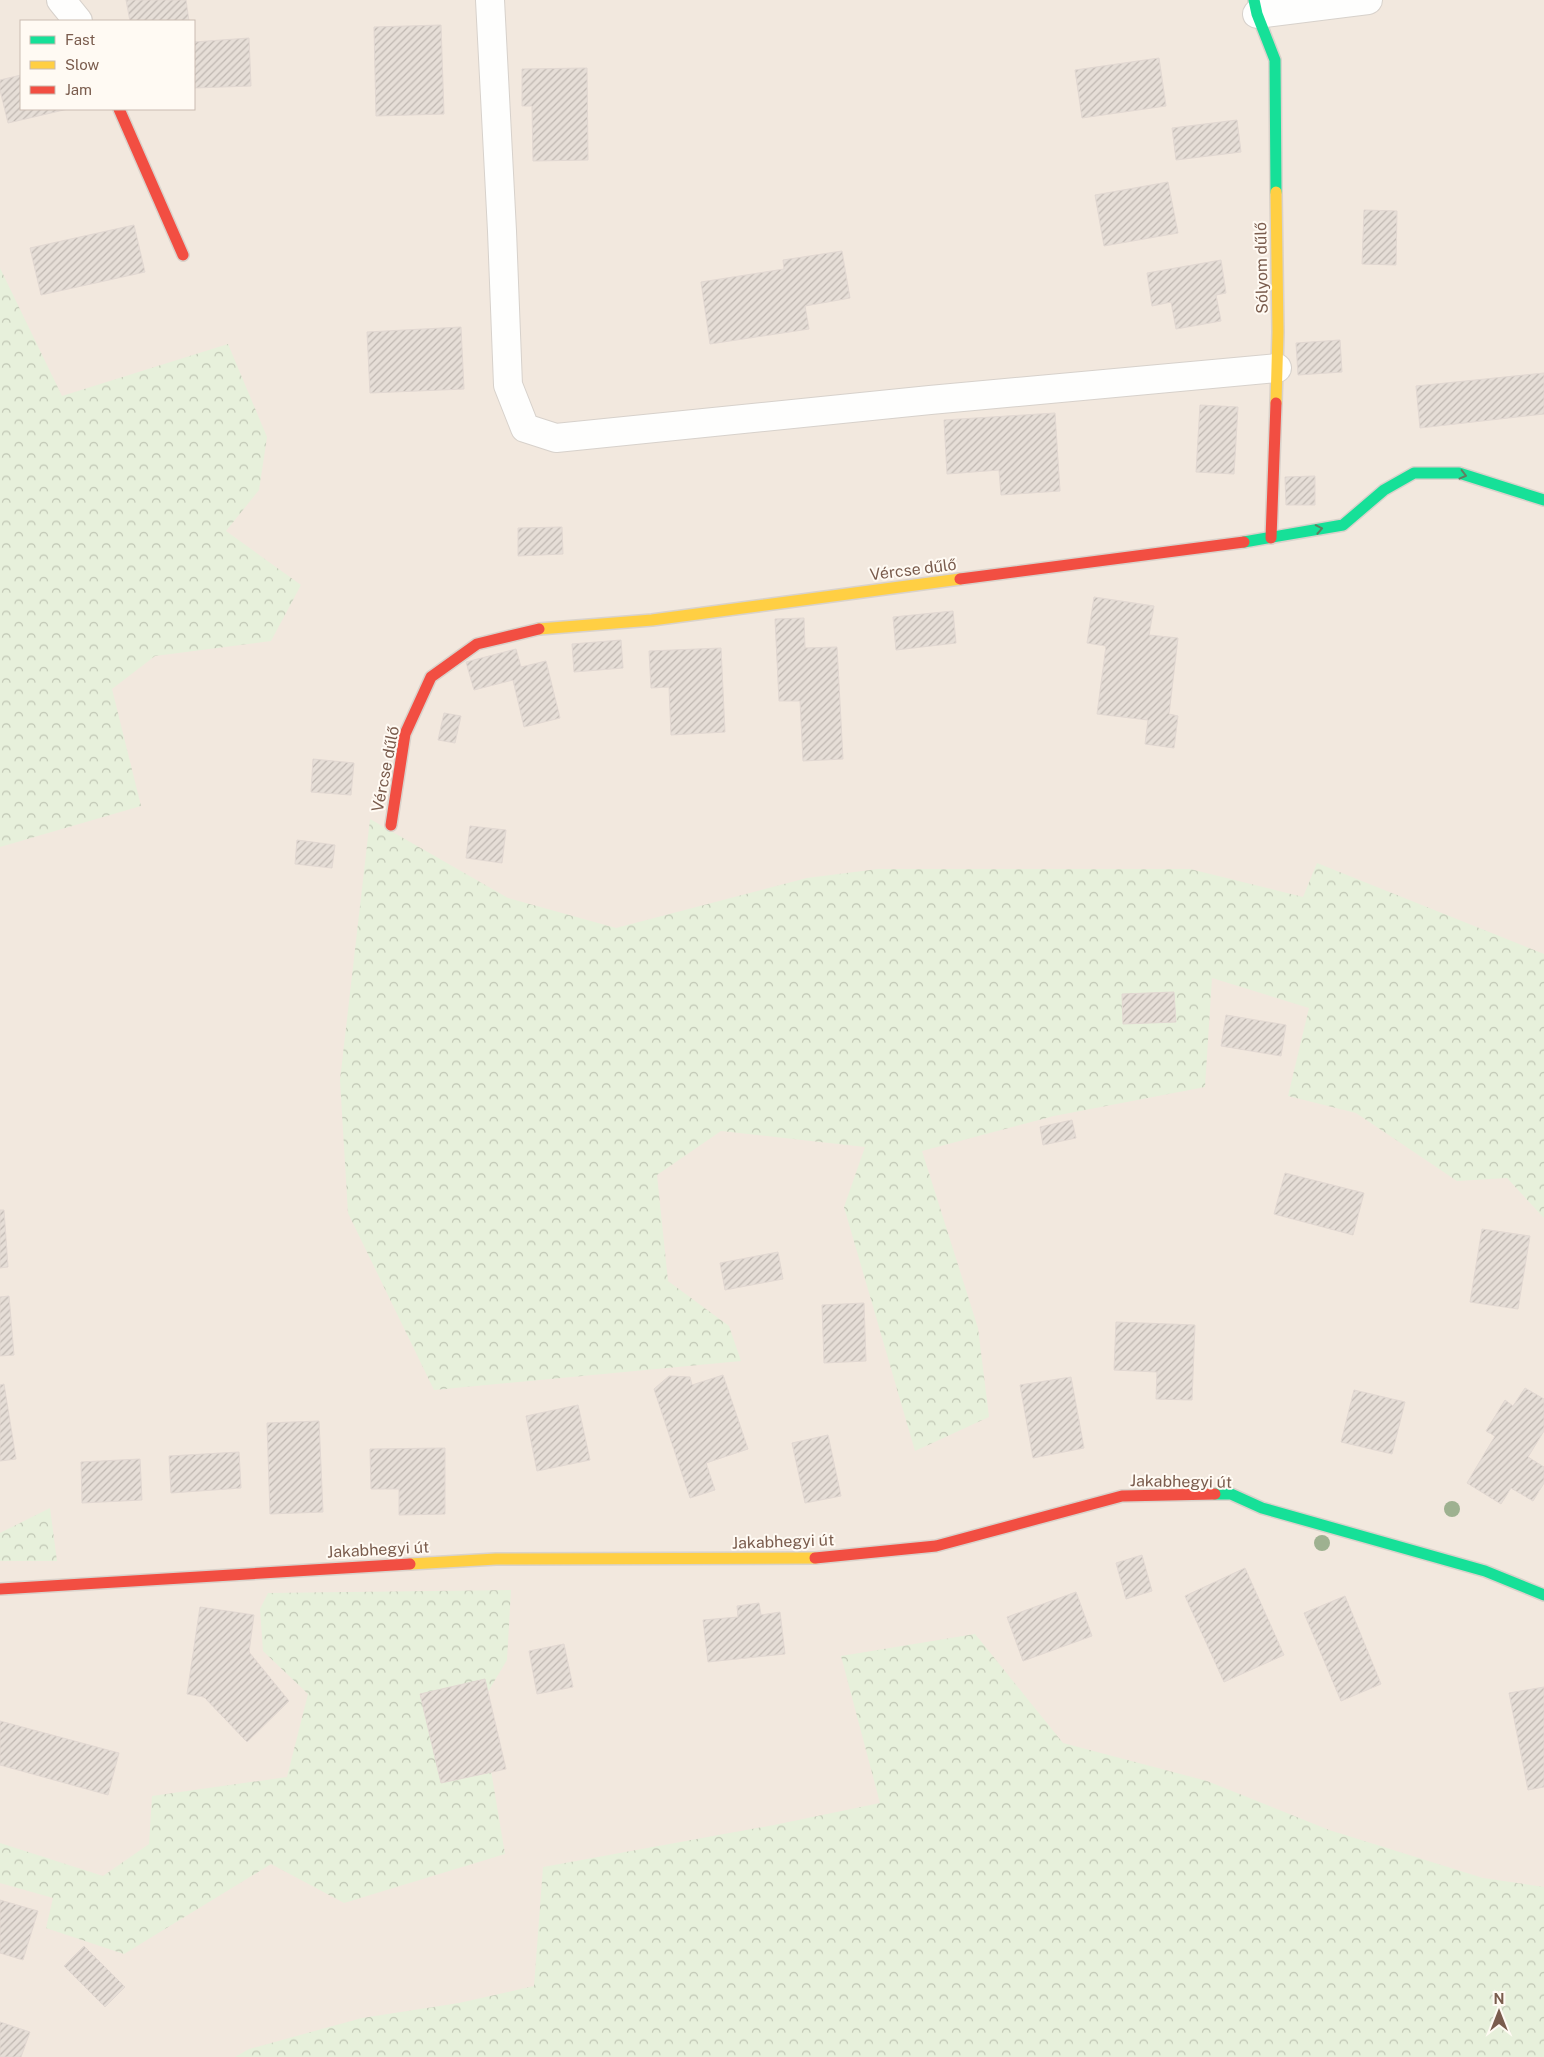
<svg xmlns="http://www.w3.org/2000/svg" width="1544" height="2057" font-family="'Public Sans',sans-serif">
<style>
.residential{fill:#f2e8de;fill-rule:evenodd}
.forest{fill:url(#forest-crowns)}
.building{fill:url(#building-hatch);stroke:#e2d8d2}
.lines{fill:none;stroke-linecap:round;stroke-linejoin:round}
.street-casing{stroke:#d7d1cb;stroke-width:30}
.fast-casing{stroke:#d9d2cb;stroke-width:14}
.slow-casing{stroke:#d9d2cb;stroke-width:14}
.jam-casing{stroke:#d9d2cb;stroke-width:14}
.street{stroke:#fefefd;stroke-width:28}
.fast{stroke:#16e098;stroke-width:11}
.slow{stroke:#ffcf43;stroke-width:11}
.jam{stroke:#f24e42;stroke-width:11}
.tree{fill:#9eb190}
.oneway{stroke:#617d60}
.labels{text-anchor:middle;stroke-width:4;stroke-linejoin:round;paint-order:stroke}
.street-label{font-size:16px;fill:#7a5c4d;stroke:#fffaf3}
</style>
<defs>
<pattern id="forest-crowns" width="20" height="18" patternUnits="userSpaceOnUse" patternTransform="scale(1.25)"><rect width="20" height="18" fill="#e7f0db"/><path d="M2 6a3 3 0 1 1 6 0M12 15a3 3 0 1 1 6 0" fill="none" stroke="#c0c6b4"/></pattern>
<pattern id="building-hatch" width="6" height="6" patternUnits="userSpaceOnUse" patternTransform="scale(1.25)"><rect width="6" height="6" fill="#e6ded7"/><path d="M-1 1l2-2M0 6l6-6M5 7l2-2" fill="none" stroke="#bfb7b1"/></pattern>
</defs>
<rect width="100%" height="100%" fill="#f9f5f0"/>
<path class="residential" d="M0,0H1544V2057H0ZM21,21H194V109H21Z"/>
<path class="forest" d="M0,268L62,396L228,344L267,437L259,490L226,531L301,585L271,641L155,656L112,689L141,806L0,847Z
M370,819L508,898L616,928L807,878L878,869H1190L1303,897L1317,863L1544,954V1218L1507,1178L1457,1181L1356,1113L1288,1096L1309,1008L1212,978L1205,1087L1054,1116L922,1151L978,1328L989,1417L915,1451L844,1207L865,1147L721,1131L657,1175L668,1281L729,1326L741,1361L434,1390L348,1213L340,1080Z
M50,1508L57,1561H0V1533Z
M511,1590L507,1660L480,1705L505,1854L344,1903L271,1864L124,1954L46,1928L53,1898L0,1883V1843L103,1876L149,1844L152,1796L287,1777L308,1694L263,1651L260,1609L268,1593Z
M975,1634L1063,1743L1207,1781L1329,1830L1483,1878L1544,1887V2057H235L249,2049L362,2018L459,2003L534,1986L543,1867L774,1825L880,1803L841,1656Z"/>
<path class="building" d="M126,0H186L189,21H130Z
M441,25L444,114L376,116L374,27Z
M249,38L251,86L194,88V42Z
M1159,58L1166,106L1082,118L1075,70Z
M587,68L588,160L533,161L532,106H522V69Z
M21,75V109H68L8,123L0,90V80Z
M1237,120L1241,152L1176,160L1172,128Z
M1168,182L1178,233L1104,246L1095,195Z
M1364,210L1397,211L1396,265L1362,264Z
M134,225L145,272L41,295L30,248Z
M842,251L850,298L805,306L809,329L710,344L701,282L784,269L783,260Z
M1221,260L1226,293L1216,295L1221,321L1176,329L1171,302L1152,306L1147,273Z
M461,327L464,389L370,393L367,332Z
M1340,340L1342,372L1298,375L1296,343Z
M1544,373V414L1420,428L1416,386Z
M1200,405L1238,407L1234,474L1196,472Z
M1055,413L1060,491L1001,495L999,470L947,474L944,420Z
M1315,476V505H1286L1285,477Z
M562,527L563,554L518,556V528Z
M1094,597L1154,606L1149,635L1178,638L1169,714L1178,716L1174,748L1145,744L1148,720L1097,714L1106,646L1087,643Z
M953,611L956,643L896,650L893,617Z
M804,618L805,648L837,647L843,759L803,761L800,701H779L775,619Z
M621,640L623,668L574,672L572,644Z
M721,648L725,732L671,735L669,687L651,688L649,651Z
M516,649L521,667L546,661L560,718L524,727L513,680L474,690L466,662Z
M444,713L461,716L455,743L438,740Z
M313,759L354,763L351,795L311,792Z
M470,826L506,830L502,863L466,858Z
M297,840L335,845L332,868L295,864Z
M1174,992L1176,1022L1123,1024L1122,994Z
M1226,1015L1286,1025L1281,1056L1221,1046Z
M1072,1120L1076,1138L1043,1145L1040,1127Z
M1285,1173L1364,1193L1353,1235L1274,1214Z
M0,1210H4L8,1267L0,1268Z
M1482,1229L1530,1236L1518,1309L1470,1302Z
M778,1252L783,1279L725,1290L720,1263Z
M9,1296L14,1355L0,1356V1297Z
M864,1303L866,1361L824,1363L822,1305Z
M1116,1322L1195,1325L1192,1400L1156,1399L1157,1372L1114,1370Z
M723,1375L748,1449L706,1463L715,1490L690,1498L654,1389L669,1376L690,1377L692,1385Z
M1071,1377L1084,1448L1033,1458L1020,1385Z
M4,1384L16,1459L0,1461V1385Z
M1525,1388L1544,1399V1431L1528,1457L1544,1467V1483L1533,1501L1511,1488L1501,1504L1467,1483L1495,1436L1486,1431L1505,1400L1513,1406Z
M1354,1390L1405,1402L1392,1454L1341,1442Z
M578,1405L590,1460L537,1471L526,1416Z
M319,1421L323,1512L270,1514L267,1423Z
M828,1435L841,1496L805,1503L792,1443Z
M445,1448V1514L399,1515V1489H371L370,1449Z
M239,1452L241,1488L171,1493L169,1456Z
M140,1459L142,1500L82,1503L81,1462Z
M1142,1555L1152,1591L1126,1599L1116,1563Z
M1245,1568L1284,1655L1224,1682L1185,1596Z
M1076,1592L1092,1636L1023,1661L1007,1617Z
M1345,1596L1381,1684L1341,1701L1304,1613Z
M759,1603L761,1615L780,1612L785,1654L708,1662L703,1620L738,1617L737,1606Z
M200,1607L254,1615L249,1652L289,1701L247,1742L204,1697L187,1694Z
M564,1644L573,1687L537,1694L529,1651Z
M485,1679L506,1769L441,1783L420,1694Z
M1544,1687V1787L1528,1790L1509,1693Z
M0,1721L119,1753L108,1795L0,1765Z
M0,1900L38,1911L23,1960L0,1953Z
M84,1946L125,1987L105,2007L64,1966Z
M0,2022L30,2032L21,2057H0Z"/>
<g class="lines">
<g class="street-casing">
<path id="street" d="M61,0L78,21
M490,0L502,231L508,385L525,428L556,438L930,400L1277,368
M1257,14L1368,0"/>
</g>
<g class="fast-casing">
<path id="fast" d="M1254,0L1257,14L1275,60L1276,192
M1244,542L1343,525L1384,490L1414,473H1459L1544,500
M1215,1494H1231L1262,1508L1485,1571L1544,1595"/>
</g>
<g class="slow-casing">
<path id="slow" d="M1276,403L1278,332L1276,192
M539,629L652,620L960,579
M410,1564L496,1559L815,1558"/>
</g>
<g class="jam-casing">
<path id="jam" d="M119,109L183,255
M1271,538L1276,403
M960,579L1244,542
M391,825L405,734L431,677L477,644L539,629
M815,1558L936,1546L1122,1496L1215,1494
M0,1589L410,1564"/>
</g>
<use href="#street" class="street"/>
<use href="#fast" class="fast"/>
<use href="#slow" class="slow"/>
<use href="#jam" class="jam"/>
</g>
<g class="tree">
<circle cx="1452" cy="1509" r="8"/>
<circle cx="1322" cy="1543" r="8"/>
</g>
<defs><path id="oneway-chevron" d="M-2-3.5L2.5 0L-2 3.5" fill="none" stroke-width="1.6" stroke-linecap="round" stroke-linejoin="round" transform="scale(1.25)"/></defs>
<g class="oneway">
<use href="#oneway-chevron" transform="translate(1463 475) rotate(14)"/>
<use href="#oneway-chevron" transform="translate(1319 529) rotate(-11)"/>
</g>
<g class="labels">
<g class="street-label">
<text transform="translate(1261 268) rotate(-91)" y="6">Sólyom dűlő</text>
<text transform="translate(913 569) rotate(-7)" y="6">Vércse dűlő</text>
<text transform="translate(385 769) rotate(-79)" y="6">Vércse dűlő</text>
<text transform="translate(1181 1481) rotate(1)" y="6">Jakabhegyi út</text>
<text transform="translate(783 1541) rotate(-2)" y="6">Jakabhegyi út</text>
<text transform="translate(378 1549) rotate(-3)" y="6">Jakabhegyi út</text>
</g>
</g>
<rect x="20" y="20" width="175" height="90" fill="#fffaf3" stroke="#cabbb1"/>
<rect x="30" y="36" width="25" height="8" fill="#16e098" stroke="#cabbb1"/>
<text x="65" y="45" font-size="15" fill="#7a5c4d">Fast</text>
<rect x="30" y="61" width="25" height="8" fill="#ffcf43" stroke="#cabbb1"/>
<text x="65" y="70" font-size="15" fill="#7a5c4d">Slow</text>
<rect x="30" y="86" width="25" height="8" fill="#f24e42" stroke="#cabbb1"/>
<text x="65" y="95" font-size="15" fill="#7a5c4d">Jam</text>
<g transform="translate(1499 2012)" stroke="#fffaf3" stroke-width="4" paint-order="stroke">
<path d="M0-4L9 19L0 12L-9 19Z" fill="#7a5c4d"/>
<text y="-8" font-size="14" font-weight="bold" text-anchor="middle" fill="#7a5c4d">N</text>
</g>
</svg>
